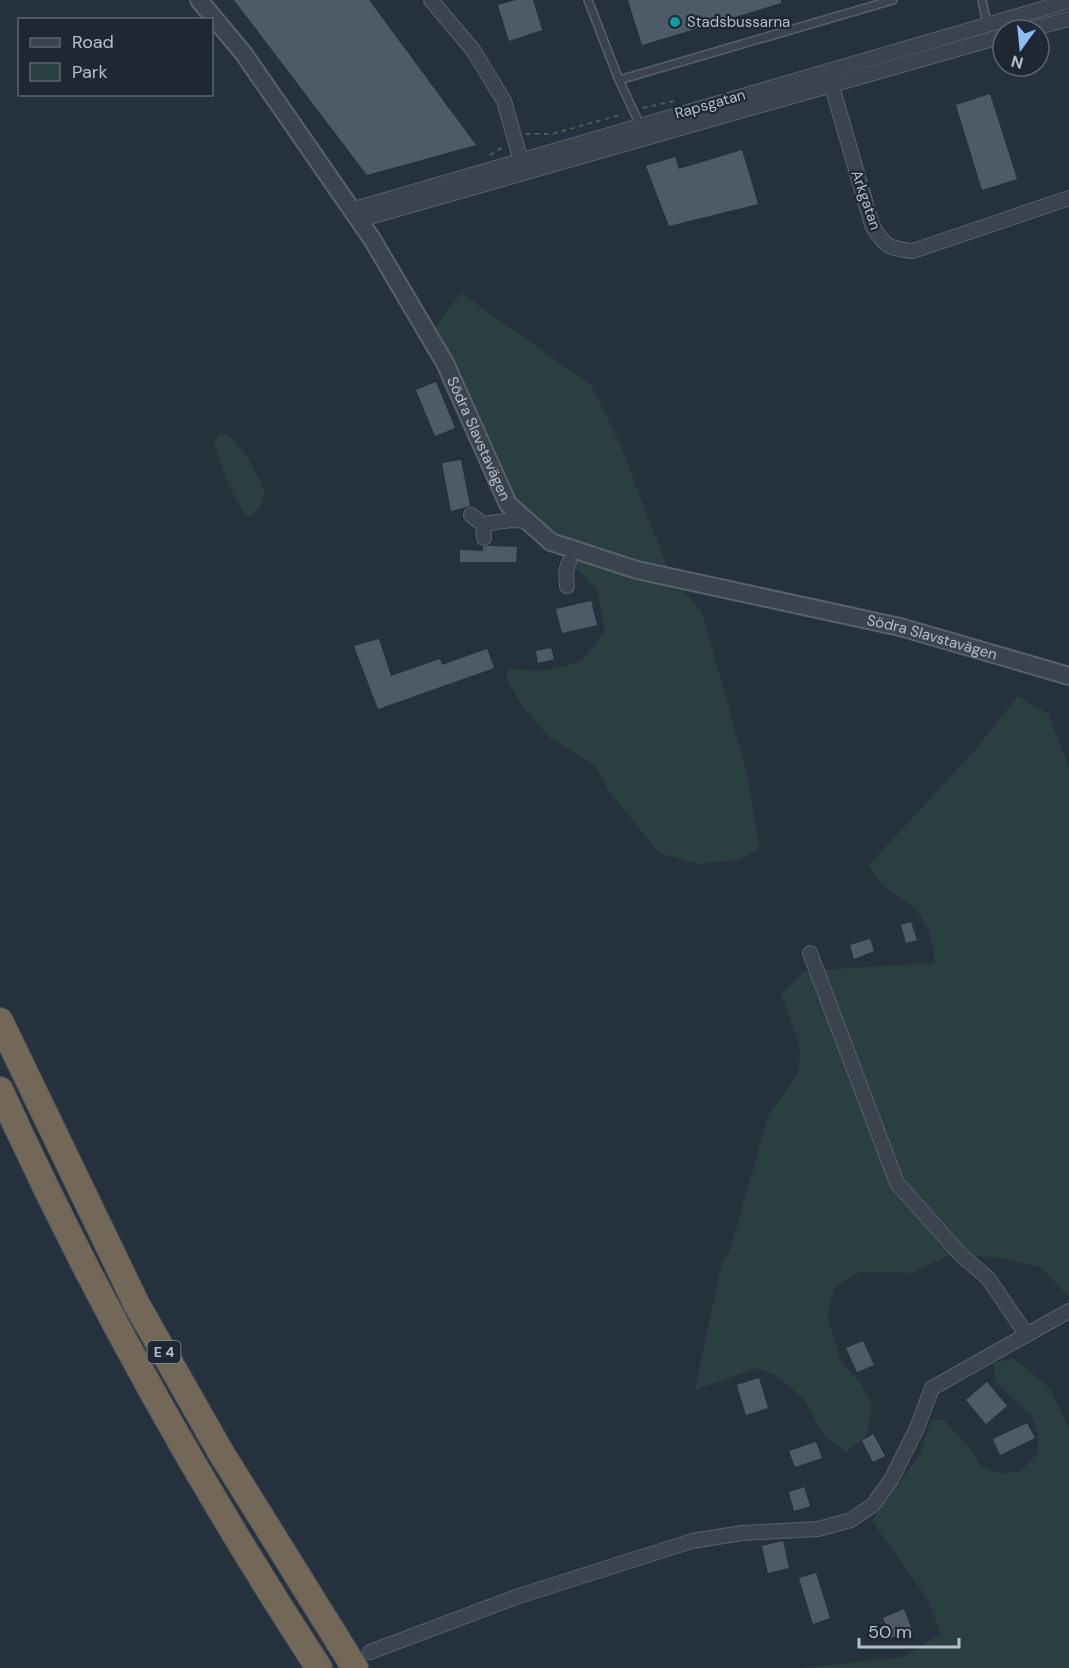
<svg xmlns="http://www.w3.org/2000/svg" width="1069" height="1668" font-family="'DM Sans',sans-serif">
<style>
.green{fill:#293f40}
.building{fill:#4f5a68}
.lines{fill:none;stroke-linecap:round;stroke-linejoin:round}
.service-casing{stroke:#57616c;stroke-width:10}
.minor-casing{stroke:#57616c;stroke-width:16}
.tertiary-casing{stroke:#57616c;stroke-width:20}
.motorway-casing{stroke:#444e59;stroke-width:28}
.path{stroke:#485c5e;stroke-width:2;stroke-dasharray:4.5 4.5;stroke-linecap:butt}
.service{stroke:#3a434e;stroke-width:7}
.minor{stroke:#3a434e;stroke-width:14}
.tertiary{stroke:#3a434e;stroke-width:16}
.motorway{stroke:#736757;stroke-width:26}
.culture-dot{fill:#0f9aa8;stroke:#1e2833;stroke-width:2}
.labels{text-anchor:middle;stroke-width:4.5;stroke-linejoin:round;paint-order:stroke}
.shield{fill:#1e2833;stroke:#88919c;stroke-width:1.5}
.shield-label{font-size:14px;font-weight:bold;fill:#b6bec9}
.poi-label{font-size:15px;fill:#b6bec9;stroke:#1e2833;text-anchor:start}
.street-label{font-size:15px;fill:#b6bec9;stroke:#1e2833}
</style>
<rect width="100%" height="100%" fill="#26313e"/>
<path class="green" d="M461,293L591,385L620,444L671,577L702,612L747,773L760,848L740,860L698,864L659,853L609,791L595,765L550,738L522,706L507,680V669L544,671L581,662L605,631L598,591L551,542L508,504L429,335Z
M219,435H228C246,452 256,470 265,493L259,508L249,518C232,500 222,467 214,444Z
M1018,696L1048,714L1069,767V1297L1040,1267L1001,1258L953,1254L910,1273L860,1272L834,1288L828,1317L841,1362L860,1382L872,1405L866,1437L846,1452L825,1437L803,1398L776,1376L758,1368L695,1390L721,1266L731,1247L769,1114L799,1072L800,1046L781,994L804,971L935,963L930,932L916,909L885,888L868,866L973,752Z
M1014,1358L1051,1389L1069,1429V1668H801L903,1657L941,1634L928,1600L872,1521L920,1454L931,1420H944L970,1448L980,1466L999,1473L1020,1472L1038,1452V1433L1032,1417L995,1381L993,1363Z"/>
<path class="building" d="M234,0H369L476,145L367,175Z
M516,0H533L542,30L509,41L498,5Z
M628,0H781V3L642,45Z
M990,94L1017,179L982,190L956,105Z
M742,150L758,204L669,226L646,166L675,157L679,169Z
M436,382L455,428L435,436L416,390Z
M461,460L470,506L451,511L442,463Z
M487,546L517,547L516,562H460V550L483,551V547Z
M591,601L597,625L562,633L556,609Z
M379,639L391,676L440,659L442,665L487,649L494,668L378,709L354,646Z
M551,648L554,659L538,663L536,651Z
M911,922L917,940L906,943L901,925Z
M870,939L874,951L854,959L850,945Z
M863,1341L874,1365L857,1372L846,1348Z
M759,1378L768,1408L746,1415L737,1385Z
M987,1382L1007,1406L986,1424L966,1400Z
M1027,1423L1035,1438L1000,1455L993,1439Z
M873,1434L885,1456L873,1462L862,1441Z
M816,1442L822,1458L795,1467L789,1451Z
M804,1487L810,1506L794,1511L789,1492Z
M783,1541L789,1568L768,1573L762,1546Z
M816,1573L830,1618L813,1624L799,1578Z
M904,1609L912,1630L891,1638L883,1618Z"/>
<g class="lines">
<g class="service-casing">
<path id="service" d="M588,0L619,80L893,0
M982,0L987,24
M619,80L640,125"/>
</g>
<g class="minor-casing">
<path id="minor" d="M431,0L473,50L504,101L523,168
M1027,30L1069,19
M829,76L872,225C884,246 889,249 913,251L1069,198
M351,210L1069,1
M359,220L1003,36
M471,515L483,524L484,538
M483,524L512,520L527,521
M567,586L566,572L569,562
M810,953L897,1183L961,1255L988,1278L1026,1334
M370,1652L516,1597L692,1541L742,1533L818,1529L851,1520L873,1505L891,1480L917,1428L932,1388L1069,1311"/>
</g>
<g class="tertiary-casing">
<g id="tertiary">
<path id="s1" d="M199,0L244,54L372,239L445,363L508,504L551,542L637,570L900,627L1069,676"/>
</g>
</g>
<g class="motorway-casing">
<path id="motorway" d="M0,1021L137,1305L220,1451L355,1668
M0,1090C91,1290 199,1484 319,1668"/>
</g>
<path class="path" d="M643,108L678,100
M526,134H552L623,114
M490,155L503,147"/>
<use href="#service" class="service"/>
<use href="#minor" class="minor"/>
<use href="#tertiary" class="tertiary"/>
<use href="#motorway" class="motorway"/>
</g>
<circle class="culture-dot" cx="675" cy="22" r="6"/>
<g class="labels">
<rect class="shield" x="147.5" y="1341" width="33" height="22" rx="4.5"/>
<g class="shield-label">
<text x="164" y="1357">E 4</text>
</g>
<g class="poi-label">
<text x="687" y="27">Stadsbussarna</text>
</g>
<g class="street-label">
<text transform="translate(710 104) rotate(-16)" y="5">Rapsgatan</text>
<text transform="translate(866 200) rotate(71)" y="5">Arkgatan</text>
<text dy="5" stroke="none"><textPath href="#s1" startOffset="522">Södra Slavstavägen</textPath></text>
<text dy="5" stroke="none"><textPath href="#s1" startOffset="1044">Södra Slavstavägen</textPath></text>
</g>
</g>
<rect x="18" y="18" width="195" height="78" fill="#1e2833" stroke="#5b646f" stroke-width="1.5"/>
<rect x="30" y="38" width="30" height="9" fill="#3a434e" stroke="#5b646f" stroke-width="1.5"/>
<text x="72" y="48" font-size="18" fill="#b6bec9">Road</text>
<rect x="30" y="63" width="30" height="18" fill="#293f40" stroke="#5b646f" stroke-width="1.5"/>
<text x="72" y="78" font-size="18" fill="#b6bec9">Park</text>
<g transform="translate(1021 48) rotate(195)"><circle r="28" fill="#1e2833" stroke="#5b646f" stroke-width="1.5"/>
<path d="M0-4.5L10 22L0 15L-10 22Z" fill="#90bcf3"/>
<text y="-9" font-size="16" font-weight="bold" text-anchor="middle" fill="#b6bec9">N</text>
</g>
<path d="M859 1638v9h100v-9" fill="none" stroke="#b6bec9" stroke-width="3"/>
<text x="868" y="1638" font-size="18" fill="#b6bec9" stroke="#1e2833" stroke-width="4.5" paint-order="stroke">50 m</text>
</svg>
